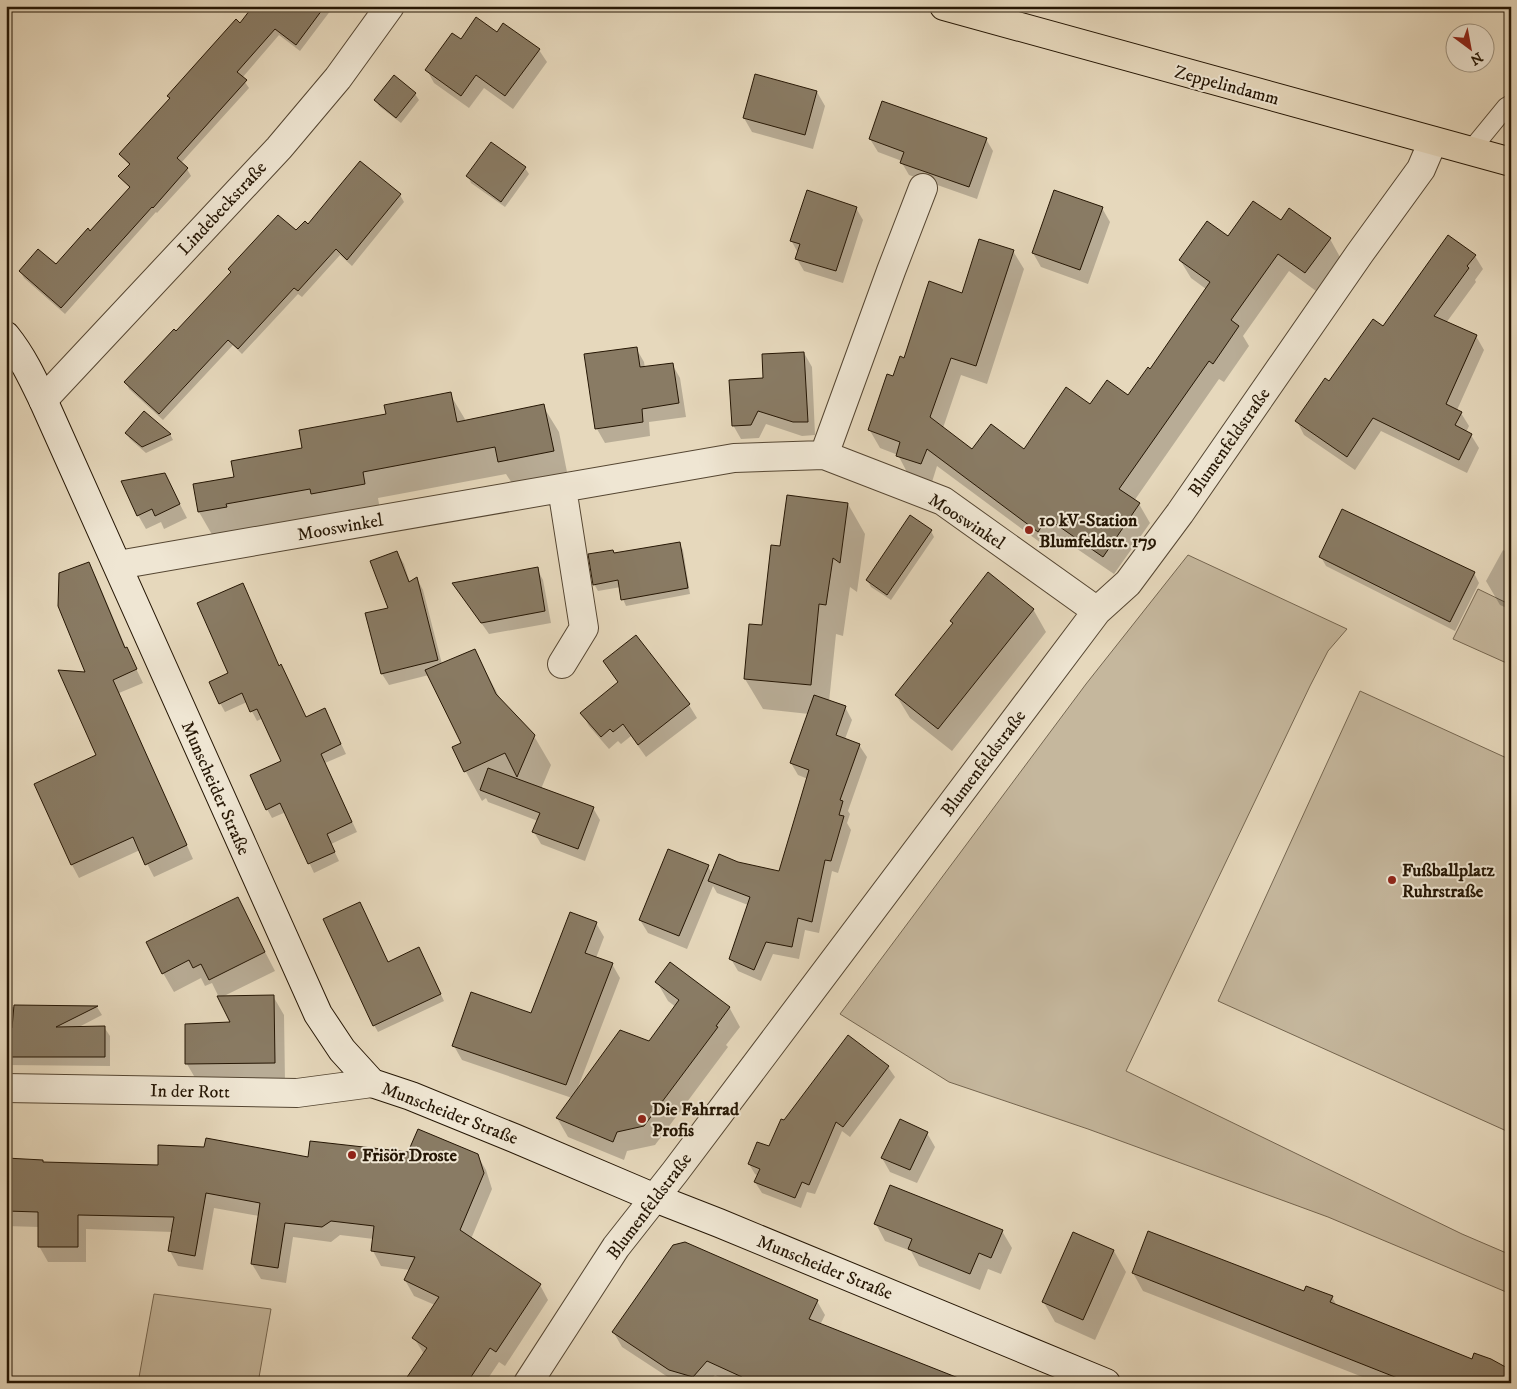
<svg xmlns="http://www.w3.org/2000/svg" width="1517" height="1389" font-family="'IM FELL DW Pica',serif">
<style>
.green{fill:#c5b79d;stroke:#756650}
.shadow{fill:#0003}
.building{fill:#897b64;stroke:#251604}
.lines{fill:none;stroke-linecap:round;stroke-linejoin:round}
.lane-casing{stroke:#554632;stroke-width:20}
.street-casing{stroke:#554632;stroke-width:30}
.secondary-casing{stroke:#251604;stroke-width:30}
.primary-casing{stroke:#251604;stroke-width:30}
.lane{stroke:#efe6d3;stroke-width:18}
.street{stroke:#efe6d3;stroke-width:28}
.secondary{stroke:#efe6d3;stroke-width:28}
.primary{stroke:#e6d8bc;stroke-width:28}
.poi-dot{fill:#8f2418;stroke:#efe6d3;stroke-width:2}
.labels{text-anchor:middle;stroke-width:4;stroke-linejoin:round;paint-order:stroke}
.street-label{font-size:18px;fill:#251604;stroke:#efe6d3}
.poi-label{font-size:18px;font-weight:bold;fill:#251604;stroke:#efe6d3;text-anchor:start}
</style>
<rect width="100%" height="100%" fill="#e6d8bc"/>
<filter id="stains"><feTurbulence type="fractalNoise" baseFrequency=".004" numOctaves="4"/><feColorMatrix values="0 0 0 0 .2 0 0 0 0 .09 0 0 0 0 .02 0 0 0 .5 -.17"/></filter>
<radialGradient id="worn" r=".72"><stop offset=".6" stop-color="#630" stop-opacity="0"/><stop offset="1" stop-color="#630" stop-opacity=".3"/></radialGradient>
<path class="green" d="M1188,555L1347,629L1328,651L1310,686L1126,1071L1462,1234L1511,1255V1294L1328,1217L1088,1129L949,1082L840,1014L1086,684Z
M1478,589L1511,605V665L1453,639Z
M1360,691L1511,760V1133L1218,1001Z
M154,1294L271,1309L258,1383H138Z"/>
<path class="shadow" d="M255,6H334L300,51L279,35L242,78L249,88L181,163L187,169L191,176L157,213L156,212L65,314L24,278L20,271L56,266L90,232L130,188L120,177L130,166L121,155L170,99L169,96L240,25Z
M497,33L539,50L547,62L513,109L484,88L469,108L434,83L427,70Z
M817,92L825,106L813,149L752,132L744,118Z
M415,94L419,100L401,123L379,106L376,100Z
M870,139H986L993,151L977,199L909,175L902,163V161L878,152Z
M525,168L529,174L505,207L471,183L468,176Z
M400,195L404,202L352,266L340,255L302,297L298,294L242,354L233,345L163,420L129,389L126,382L176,333L232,272L308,226Z
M856,208L863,220L843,283L804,271L797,259L798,253L791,240Z
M1102,208L1110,222L1088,284L1041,267L1033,253Z
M1281,222L1330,239L1340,257L1316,291L1289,271L1243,336L1249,346L1224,382L1219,379L1134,501L1139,504L1150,523L1114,574L1058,536L1049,549L937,466L932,482L908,474L898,455L880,448L869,429L894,378L904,359L963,294L1013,251L1024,269L987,384L961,375L943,428L972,451L1024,450L1091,405L1128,397L1150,370L1206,289L1191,278L1180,260L1229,238Z
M1475,256L1483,269L1475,280L1476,282L1446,323L1476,336L1484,350L1457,410L1461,413L1469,426L1466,432L1471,435L1479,448L1467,473L1381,431L1355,470L1304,435L1297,421L1329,383L1383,327Z
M636,348L644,362L645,368L672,364L680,378L686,417L649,422L650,436L605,443L597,429L586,355Z
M804,353L812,367L815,435L802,436L766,424L759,438L741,439L733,425L764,379Z
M450,394L466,421L543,406L559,432L568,477L515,488L506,474L378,498L380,510L327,520L324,515L241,530L214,538L199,512L194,485L236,478L387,415Z
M126,433L170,434L173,440L146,453L130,439Z
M172,489L187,518L164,529L161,522L146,529L138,515Z
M848,504L865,534L857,592L850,587L843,636L836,634L829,702L845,707L852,720L845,739L859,745L867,757L848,811L850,814L847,823L851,830L838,873L832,871L819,933L805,930L799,959L773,954L761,981L738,971L731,959L748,905L717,893L713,886L687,949L648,933L640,920L708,866L712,874L738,864L780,872L808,779L798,775L791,763L809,714L763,709L745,679L763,626L781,547Z
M931,531L934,537L891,600L871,587L867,580Z
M679,543L683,550L690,594L626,606L623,599L621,587L598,591L594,584L614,554Z
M1503,550L1511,554V610L1500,605L1486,581Z
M397,552L404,564L410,583L417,579L423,590L442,664L474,650L502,702L534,736L551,765L541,789L593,808L600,820L585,861L541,844L534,832L538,821L488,802L486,798L482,801L453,748L463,744L429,675L389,685L382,674Z
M1321,557L1474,573L1479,583L1455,631L1326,566Z
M88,564L96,577L126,648L143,683L119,693L193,859L154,877L140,850L79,878L72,865L36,784L98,756L87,674Z
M537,569L543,580L551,623L489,634L461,594Z
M242,584L279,667L306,718L325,710L346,754L325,763L357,832L331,844L339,861L314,873L286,812L272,818L267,809L283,762L263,718L257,721L247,702L225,712L220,703L230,673Z
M1033,609L1046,632L952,751L910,718L896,695L953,625L951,621Z
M635,637L689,705L697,718L646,757L631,736L621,744L618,741L609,749L589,726L582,713L619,683L604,661Z
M237,898L275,971L222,997L273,996L284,1015L285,1081L198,1083L187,1064L232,1024L212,983L205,986L201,978L174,992L163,973Z
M596,923L604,937L596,958L612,964L620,978L577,1090L649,1042L676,1007L668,1001L657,982L729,1007L740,1027L726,1045L728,1047L655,1145L627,1151L624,1160L568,1137L557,1118L572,1098L462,1060L454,1046L532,1014Z
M422,955L444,1001L378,1032L374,1025L388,963Z
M6,1007H97L102,1015L77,1028L104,1027L110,1036V1066L6,1065Z
M888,1067L895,1077L850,1137L842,1131L815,1194L807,1192L801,1208L762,1193L755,1182L758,1176L755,1174L749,1164L769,1148Z
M927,1133L935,1147L917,1183L890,1172L882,1158Z
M409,1153L477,1155L486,1170L492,1189L471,1239L540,1285L548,1300L505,1366L499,1362L485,1383H405L424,1354L414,1338L435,1305L414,1296L405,1280L410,1270L381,1266L373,1251L374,1239L340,1235L331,1242L293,1237L286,1283L261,1279L252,1264L259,1216L214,1208L203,1270L178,1266L170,1251L173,1232L86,1229V1262H48L39,1246V1227L6,1226V1159L43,1163L159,1166Z
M876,1224L1002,1231L1012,1248L1001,1274L988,1269L980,1290L919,1266L911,1251L885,1241Z
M1074,1234L1114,1251L1126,1272L1095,1340L1055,1322L1043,1301Z
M1133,1273L1332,1297L1337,1306L1472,1361L1511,1383H1378L1143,1291Z
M817,1301L825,1315L820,1325L964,1383H733L715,1375L708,1383H677L622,1347L614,1333Z"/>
<path class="building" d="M245,6H325L296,45L275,29L237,72L247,80L177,158L188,168L153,208L152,207L61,308L19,271L38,249L56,264L88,228L90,231L130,187L118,176L130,164L119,154L170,98L167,96L236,19L240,23L250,10Z
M476,17L497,32L503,23L540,49L505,96L476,75L461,96L425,70L452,33L461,39Z
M755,74L817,91L805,135L743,118Z
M394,75L416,93L396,118L374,100Z
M882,101L987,138L969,187L900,163L904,152L869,139Z
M491,142L526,167L501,202L466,176Z
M360,161L401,194L347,260L336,249L298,291L294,288L238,349L228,340L159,414L124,382L174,329L176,331L231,272L228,269L278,215L296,230L305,221L308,224Z
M807,190L857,207L836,271L795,259L800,244L790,241Z
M1054,190L1103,207L1080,270L1032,253Z
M1253,201L1281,220L1289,208L1331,238L1305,273L1278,254L1231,320L1239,326L1213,364L1209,361L1119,489L1140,503L1103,557L1047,518L1038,532L927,449L921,464L896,456L900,442L868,430L887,374L893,376L900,356L904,358L929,281L962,293L979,239L1014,250L976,366L951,358L930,417L972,449L991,424L1024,449L1066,387L1090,404L1107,380L1128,395L1148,367L1150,369L1210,282L1179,260L1207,221L1228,236Z
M1448,235L1476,255L1467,266L1469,268L1434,316L1477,335L1446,404L1462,412L1455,425L1472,434L1459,460L1373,418L1347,457L1295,421L1325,378L1329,381L1373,319L1383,326Z
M637,347L640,367L673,363L679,403L642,409L643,422L595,429L584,354Z
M804,352L808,422H793L758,411L751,425L732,426L729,380L763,378L762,354Z
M451,392L457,422L544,404L554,451L498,462L495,447L363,472L365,484L311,494L310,489L226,504L227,507L198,512L193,484L234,477L231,461L302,448L299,430L386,414L384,405Z
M144,411L171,434L142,447L125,433Z
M165,473L180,504L155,516L152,509L137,516L121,481Z
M787,495L848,503L840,563L833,558L826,605L819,604L811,685L744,679L749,624L762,625L771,545L780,546Z
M1342,509L1475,572L1450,622L1319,557Z
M910,515L932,530L887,595L866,580Z
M680,542L688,588L621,600L618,580L593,585L588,554L613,550L614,553Z
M397,551L409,582L417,577L438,660L381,674L365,613L388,608L370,561Z
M89,562L125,648L127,647L137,669L113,680L187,845L145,865L133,837L71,865L34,784L96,755L58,670L85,672L58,606L59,573Z
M538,567L545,611L481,623L452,583Z
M988,572L1034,609L938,729L895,695L953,623L950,621Z
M243,583L279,666L281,664L306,717L325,708L341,744L321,754L352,822L327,834L335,852L308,864L280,803L266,810L250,775L281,761L257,709L250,712L242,693L219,704L209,682L228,673L197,603Z
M636,635L690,704L638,745L623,724L613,732L610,729L601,737L580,713L618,682L603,661Z
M475,649L496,694L535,735L517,777L505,753L464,772L452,747L461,743L425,670Z
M814,695L846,706L836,735L860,744L840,800L843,801L839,815L844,816L831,861L825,860L812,922L798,918L792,947L766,942L754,970L729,959L750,897L708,881L719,854L738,862L779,871L809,770L790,763Z
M488,768L594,807L578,849L532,832L540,813L480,790Z
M668,849L709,865L679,936L639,920Z
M238,897L265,952L209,980L201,964L193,968L189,960L162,974L146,942Z
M360,902L388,962L419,947L441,994L373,1026L323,919Z
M570,912L597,922L585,953L613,963L566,1085L452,1046L471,992L531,1013Z
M670,962L730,1007L716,1026L718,1027L644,1126L617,1132L613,1142L556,1118L620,1030L649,1041L679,1000L655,982Z
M274,995L275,1063L185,1064V1024L230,1022L217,996Z
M14,1005L98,1006L56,1027L105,1026V1057H9V1055L6,1054V1028H12Z
M848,1035L889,1066L843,1127L836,1122L809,1185L802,1182L795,1198L754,1182L760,1169L748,1164L757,1142L769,1146L781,1119L784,1120Z
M900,1119L928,1132L910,1170L881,1158Z
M418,1129L478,1154L484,1173L460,1230L541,1284L496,1352L490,1348L467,1383H403L427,1348L412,1338L439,1297L404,1280L415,1257L371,1251L374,1226L331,1221L322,1227L285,1223L278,1268L251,1264L260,1203L206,1193L195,1256L168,1251L174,1217L78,1215V1247H38V1212L6,1211V1158L43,1160V1162L158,1165V1145L204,1147L206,1138L308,1157L310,1141L408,1152Z
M890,1185L1003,1230L991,1258L979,1253L970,1274L908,1249L912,1239L874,1224Z
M1148,1231L1304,1291L1306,1286L1333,1296L1330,1302L1472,1359L1474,1353L1491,1359L1511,1370V1383H1410L1132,1273Z
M1073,1232L1114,1250L1083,1320L1042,1302Z
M685,1242L818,1300L809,1319L966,1381L965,1383H746L742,1377L707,1361L693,1377L669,1370L612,1332L673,1245Z"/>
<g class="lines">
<g class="lane-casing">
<path id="lane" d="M1470,151L1506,107L1511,104"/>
</g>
<g class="street-casing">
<path id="street" d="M43,400L279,148L338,78L390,6
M824,455L891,271L923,188
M118,565L734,458L824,455L943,501L1097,611
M562,664L584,628L562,488
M6,1088L297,1093L372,1083
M528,1383L616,1247L675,1172L1097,611L1128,583L1180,513L1360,253L1421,169L1433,141"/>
</g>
<g class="secondary-casing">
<path id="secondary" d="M6,336C22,356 32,377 43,400L318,1014L342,1050L372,1083L411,1096L514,1138L655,1198L719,1223L1106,1383"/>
</g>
<g class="primary-casing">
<path id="primary" d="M944,6L1511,162"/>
</g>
<use href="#lane" class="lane"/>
<use href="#street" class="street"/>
<use href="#secondary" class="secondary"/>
<use href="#primary" class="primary"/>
</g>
<g class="poi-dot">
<circle cx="1029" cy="530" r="5"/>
<circle cx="1392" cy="880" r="5"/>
<circle cx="642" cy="1119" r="5"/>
<circle cx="352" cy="1155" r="5"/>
</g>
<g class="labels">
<g class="street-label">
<text transform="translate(1227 85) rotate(15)" y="6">Zeppelindamm</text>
<text transform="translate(222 208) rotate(-47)" y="6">Lindebeckstraße</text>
<text transform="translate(1229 442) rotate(-55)" y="6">Blumenfeldstraße</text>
<text transform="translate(967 521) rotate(33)" y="6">Mooswinkel</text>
<text transform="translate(340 527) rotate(-10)" y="6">Mooswinkel</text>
<text transform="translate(983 763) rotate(-53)" y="6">Blumenfeldstraße</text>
<text transform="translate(216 788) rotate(66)" y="6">Munscheider Straße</text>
<text transform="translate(190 1091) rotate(1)" y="6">In der Rott</text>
<text transform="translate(450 1113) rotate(21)" y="6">Munscheider Straße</text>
<text transform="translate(649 1206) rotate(-53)" y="6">Blumenfeldstraße</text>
<text transform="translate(825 1267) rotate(22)" y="6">Munscheider Straße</text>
</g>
<g class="poi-label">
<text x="1039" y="526">10 kV-Station<tspan x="1039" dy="21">Blumfeldstr. 179</tspan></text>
<text x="1402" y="876">Fußballplatz<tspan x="1402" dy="21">Ruhrstraße</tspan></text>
<text x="652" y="1115">Die Fahrrad<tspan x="652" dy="21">Profis</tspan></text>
<text x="362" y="1161">Frisör Droste</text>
</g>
</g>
<rect width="1517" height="1389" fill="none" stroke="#e6d8bc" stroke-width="25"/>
<rect x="8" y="8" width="1502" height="1374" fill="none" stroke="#251604" stroke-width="2.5"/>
<rect x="12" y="12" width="1492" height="1364" fill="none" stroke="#251604"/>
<g transform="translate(1470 48) rotate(148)"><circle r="24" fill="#efe6d3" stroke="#9e9380"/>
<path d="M0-4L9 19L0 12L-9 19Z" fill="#8f2418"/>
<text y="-8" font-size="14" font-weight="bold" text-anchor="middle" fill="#251604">N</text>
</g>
<rect width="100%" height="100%" filter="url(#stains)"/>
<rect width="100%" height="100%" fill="url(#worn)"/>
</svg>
